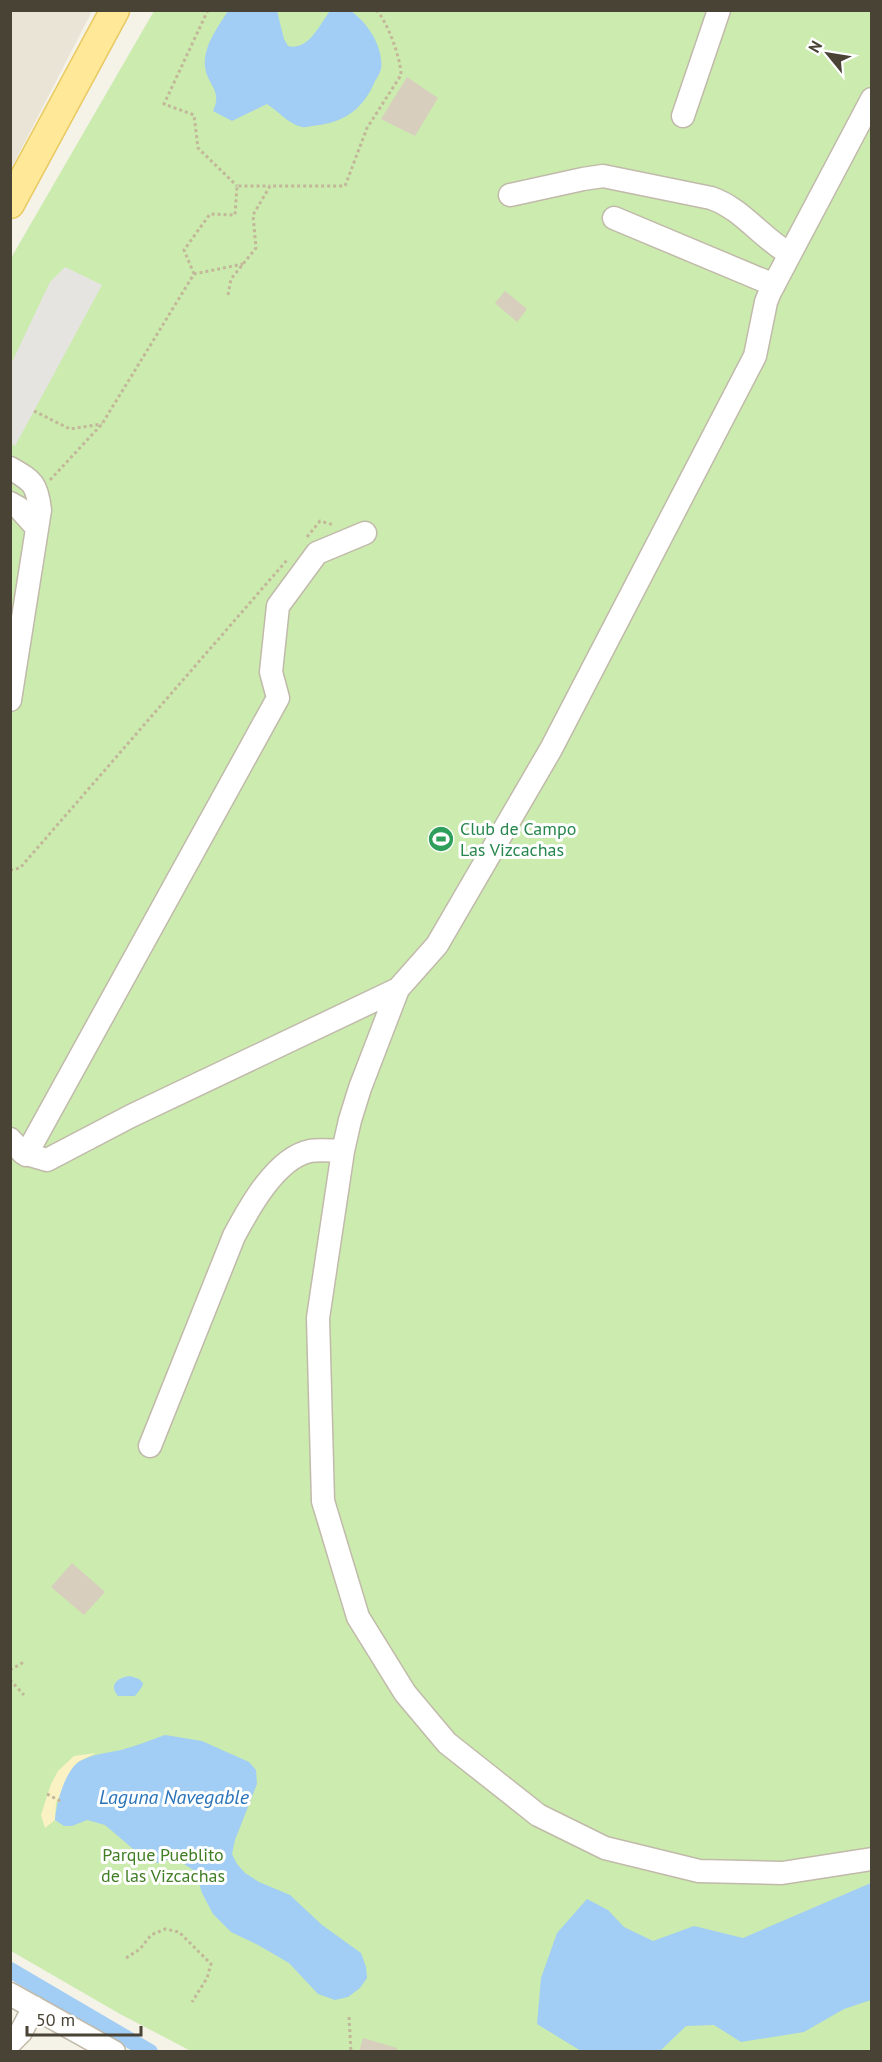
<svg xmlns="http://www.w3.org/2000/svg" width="882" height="2062" font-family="'PT Sans',sans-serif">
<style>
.residential{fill:#e9e4d6}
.green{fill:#ccebaf}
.sand{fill:#faf2c3}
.parking{fill:#e6e4e0}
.water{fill:#a2cdf4}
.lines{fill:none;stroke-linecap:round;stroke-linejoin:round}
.canal{stroke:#a2cdf4;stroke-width:16}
.building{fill:#d7cebd}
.minor-casing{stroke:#c1baaa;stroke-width:25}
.major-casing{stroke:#e9c961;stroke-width:31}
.path{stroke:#c3b79a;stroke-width:3;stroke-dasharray:3 3;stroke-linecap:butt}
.minor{stroke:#fff;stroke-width:22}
.major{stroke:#ffe897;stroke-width:28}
.labels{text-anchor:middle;stroke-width:6;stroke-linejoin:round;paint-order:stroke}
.leisure-label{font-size:18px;fill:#27864d;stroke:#fff;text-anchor:start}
.park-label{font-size:18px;fill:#427e26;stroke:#fff}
.water-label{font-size:20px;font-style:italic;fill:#2a74ba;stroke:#fff}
</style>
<rect width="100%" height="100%" fill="#f5f2e8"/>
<path class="residential" d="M11,10L92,11L11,169L10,11Z"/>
<path class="green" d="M154,11H871V2051H191L120,2014L11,1951V258Z"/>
<path class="sand" d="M96,1753L78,1762L56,1803L55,1820L45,1828L41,1815L51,1784L58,1771L74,1756Z"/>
<path class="parking" d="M65,267L102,285L15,446L11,443V364L50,282Z"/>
<path class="water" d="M349,10C367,21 384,47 381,69C380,73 377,78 375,81C365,106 347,121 320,125C315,125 307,128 302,127C290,125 278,111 267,104L232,121L213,111C223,90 207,85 205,67C203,46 218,27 228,11H277L284,39L288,46C309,51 319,25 330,11Z
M130,1676L139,1679L143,1683L142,1687L135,1696H118C108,1685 118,1677 130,1676Z
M165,1735L202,1741L249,1762L256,1770L257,1784L235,1840L232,1854L237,1864L245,1873L259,1882L290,1895L322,1925L361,1953L366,1967L367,1978L360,1988L348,1997L335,2000L318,1994L289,1963L258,1945L231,1932L213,1914L202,1893L195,1871L184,1864L170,1859L158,1863L146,1860L105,1825L87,1820L72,1826H64L55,1820C56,1804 65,1770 80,1761C93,1754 107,1753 121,1750C136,1746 150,1740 165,1735Z
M871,1883V2000L844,2009L804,2032L741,2042L714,2025L686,2026L660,2051H581L537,2024L541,1978L557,1933L587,1899L608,1910L624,1927L653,1941L694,1926L743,1938Z"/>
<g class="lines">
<path class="canal" d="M10,1970L150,2052"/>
</g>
<path class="building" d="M407,77L438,98L415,136L381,119Z
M505,291L527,309L517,322L495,303Z
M72,1563L105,1592L84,1615L51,1587Z
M363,2038L397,2048L396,2052H359Z"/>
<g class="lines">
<g class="minor-casing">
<path id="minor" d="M872,99L770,292L766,302L755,356L551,749L437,945L398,989L360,1088L350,1120L343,1151L318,1318L323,1501L358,1617L405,1693L447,1743L538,1815L605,1848L699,1871L782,1873L872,1859
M683,116L719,10
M510,195L583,179L603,176L711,198C743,209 761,238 790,254
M614,218L774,285
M10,468C33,481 37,484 40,510L10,700
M10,503L19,508L37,528
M10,1139L23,1153L47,1160L131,1116L398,989
M26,1155L278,698L271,672L278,606L317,553L365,533
M150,1446L234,1236C249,1208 276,1158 310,1151C320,1149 333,1151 343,1151
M10,1994L114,2052
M10,2043L21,2032L34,2007"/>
</g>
<g class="major-casing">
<path id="major" d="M10,204L115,10"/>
</g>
<path class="path" d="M208,10L164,104L194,115L198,148L237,186
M194,274L184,250L210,214L235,215L237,186H270
M228,295L231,279L256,248L253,215L270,186H345L367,128L401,75C401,59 387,20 376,10
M34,411L70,429L102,424
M50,480L102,424L194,274L243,264
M307,537L320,521L334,525
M10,870L20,868L287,560
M10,1670L24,1662
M10,1680L24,1695
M47,1794L62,1802
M126,1958L140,1949L151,1935L165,1929L179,1932L211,1964L207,1978L192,2002
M349,2017L351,2052"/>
<use href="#minor" class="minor"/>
<use href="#major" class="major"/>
</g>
<defs>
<g id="stadium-disc" transform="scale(1.35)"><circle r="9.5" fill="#2e9e5b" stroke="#fff"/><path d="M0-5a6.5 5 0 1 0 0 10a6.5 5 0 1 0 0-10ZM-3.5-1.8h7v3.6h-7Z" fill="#fff"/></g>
</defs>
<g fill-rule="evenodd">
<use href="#stadium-disc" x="441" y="839"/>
</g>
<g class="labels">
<g class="leisure-label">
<text x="460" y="835">Club de Campo<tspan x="460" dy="21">Las Vizcachas</tspan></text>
</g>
<g class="park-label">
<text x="163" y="1861">Parque Pueblito<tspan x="163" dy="21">de las Vizcachas</tspan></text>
</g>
<g class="water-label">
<text x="174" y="1804">Laguna Navegable</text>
</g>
</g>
<rect width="882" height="2062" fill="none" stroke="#494336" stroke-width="24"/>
<g transform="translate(828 54) rotate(300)" stroke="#ffffff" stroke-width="4.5" paint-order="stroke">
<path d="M0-4.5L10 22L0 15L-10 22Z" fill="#494336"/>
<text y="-9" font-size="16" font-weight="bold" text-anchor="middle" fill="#494336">N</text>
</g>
<path d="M27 2026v9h114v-9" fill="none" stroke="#494336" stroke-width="3"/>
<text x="36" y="2026" font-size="18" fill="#494336" stroke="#ffffff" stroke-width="4.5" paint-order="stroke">50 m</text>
</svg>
